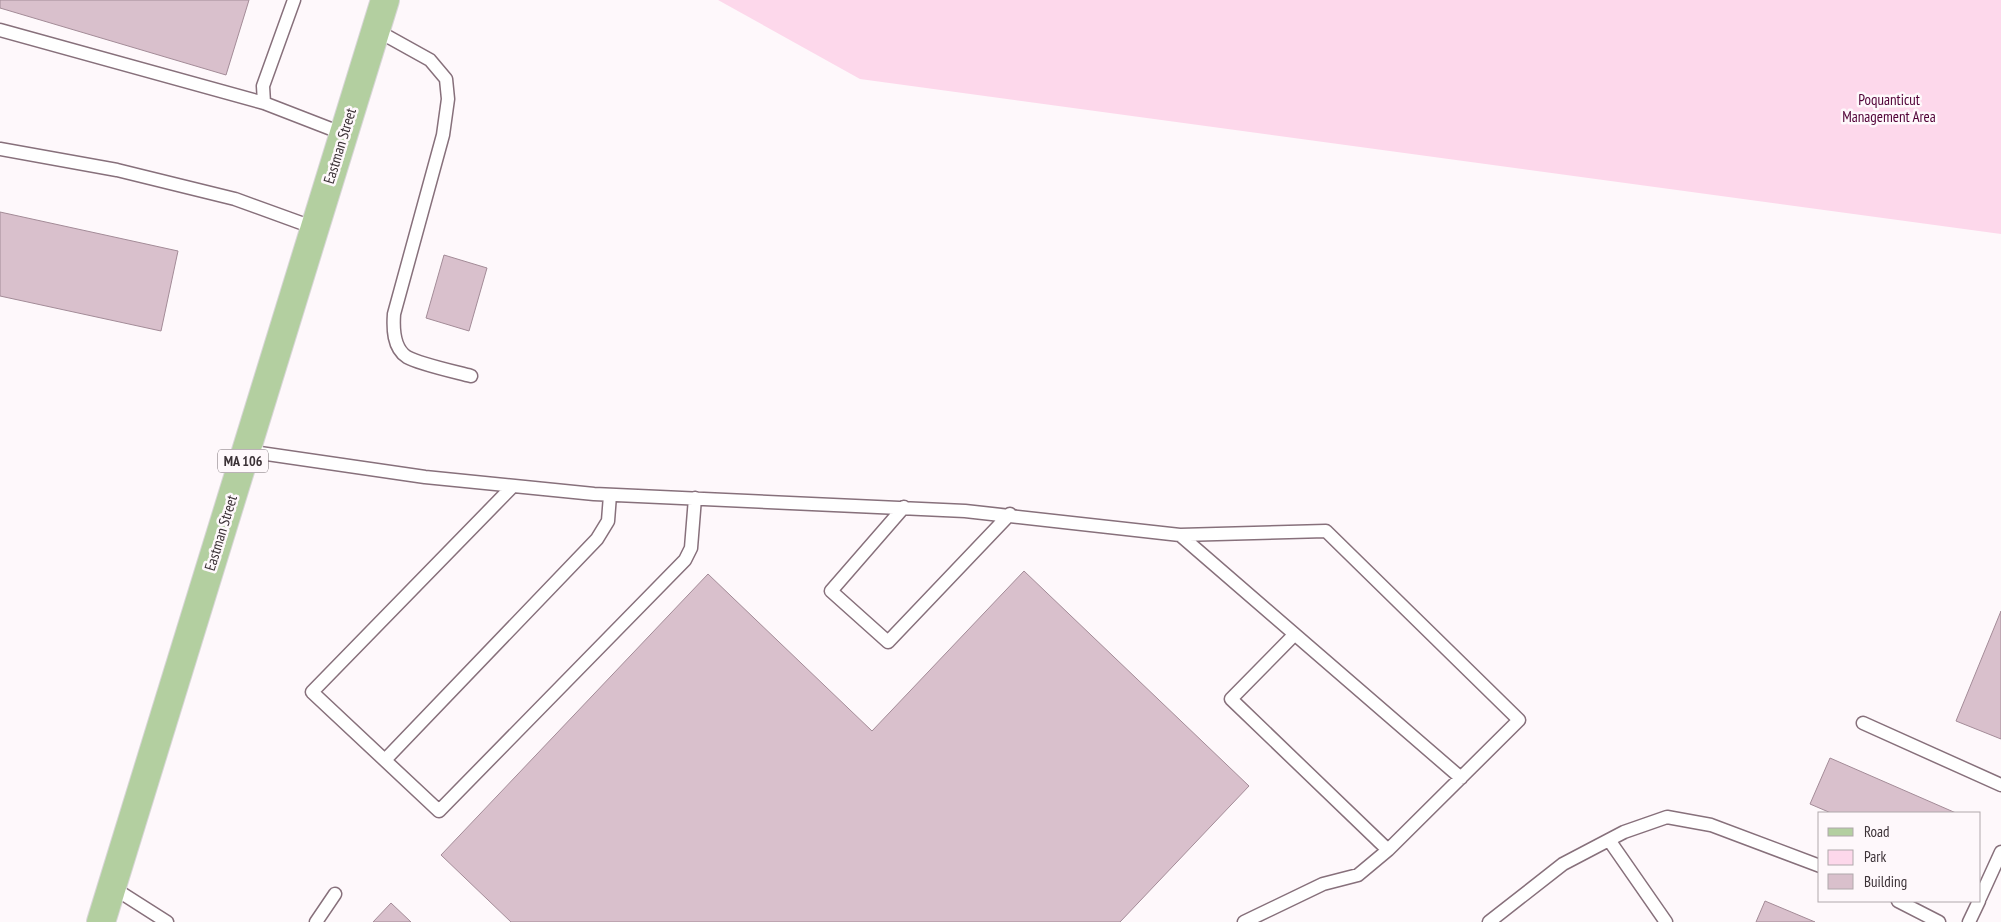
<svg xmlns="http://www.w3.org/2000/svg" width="2001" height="922" font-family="'PT Sans Narrow',sans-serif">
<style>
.green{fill:#fdd8eb}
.building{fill:#d9c0cc;stroke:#a38b97}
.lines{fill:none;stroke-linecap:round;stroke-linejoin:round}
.lane-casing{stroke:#87707b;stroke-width:15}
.primary-casing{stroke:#d8d6d7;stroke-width:30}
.lane{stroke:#fff;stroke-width:12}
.primary{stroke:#b3cfa0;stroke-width:28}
.labels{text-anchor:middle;stroke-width:5;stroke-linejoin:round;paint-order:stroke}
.shield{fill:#fef8fb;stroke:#766d71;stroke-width:1}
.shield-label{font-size:14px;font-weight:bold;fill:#3b3136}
.park-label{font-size:15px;fill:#500136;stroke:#fef8fb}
.street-label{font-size:15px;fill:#3b3136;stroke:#fef8fb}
</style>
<rect width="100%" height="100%" fill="#fef8fb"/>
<path class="green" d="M718,0H2001V234L860,79Z"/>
<path class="building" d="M0,0H249L226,75L0,8Z
M0,212L178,251L161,331L0,296Z
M444,255L487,268L469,331L426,318Z
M1024,571L1249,786L1120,922H511L441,855L708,574L872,731Z
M2001,611V739L1956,721Z
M1830,758L1956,813H1831L1810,804Z
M1765,901L1815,922H1756Z
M391,903L411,922H373Z"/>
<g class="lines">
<g class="lane-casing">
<path id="lane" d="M0,30L264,103L344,134
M376,30L430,60L446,79L448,99L443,135L394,314C393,328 393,348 407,357C419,364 456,372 471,376
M264,103L263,86L294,0
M0,149L117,170L235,199L315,228
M246,451L425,477L594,494L965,511L1180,535L1326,531L1519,720L1388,850L1231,699L1294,635
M512,487L312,692L439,811L685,560L691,548L695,498
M904,507L831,591L888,642L1010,514
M1180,535L1461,778
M1863,723L2001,785
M385,760L597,539L608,521L610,495
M1609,840L1666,922
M112,887L167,922
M1980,898L2001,852
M1898,901L1939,922
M316,922L335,894
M1244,922L1323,884L1358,875L1388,850
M1489,922L1563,864L1624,832L1667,817L1711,825L1820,866
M1969,922L1979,901"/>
</g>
<g class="primary-casing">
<path id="primary" d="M101,922L385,0"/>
</g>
<use href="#lane" class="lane"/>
<use href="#primary" class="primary"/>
</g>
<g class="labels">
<rect class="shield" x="218" y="449.5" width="50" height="23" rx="4"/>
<g class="shield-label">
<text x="243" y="466">MA 106</text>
</g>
<g class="park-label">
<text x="1889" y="105">Poquanticut<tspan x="1889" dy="17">Management Area</tspan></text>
</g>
<g class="street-label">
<text transform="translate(340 146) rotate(-73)" y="5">Eastman Street</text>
<text transform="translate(221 533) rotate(-73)" y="5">Eastman Street</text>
</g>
</g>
<rect x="1818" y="812" width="162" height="90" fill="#fef8fb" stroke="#b0a8ac"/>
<rect x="1828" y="828" width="25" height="8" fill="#b3cfa0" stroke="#b0a8ac"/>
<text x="1864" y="837" font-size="15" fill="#3b3136">Road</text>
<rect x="1828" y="850" width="25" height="15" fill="#fdd8eb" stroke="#b0a8ac"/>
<text x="1864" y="862" font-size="15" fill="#3b3136">Park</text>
<rect x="1828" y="874" width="25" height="15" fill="#d9c0cc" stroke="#b0a8ac"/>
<text x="1864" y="887" font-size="15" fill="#3b3136">Building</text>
</svg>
